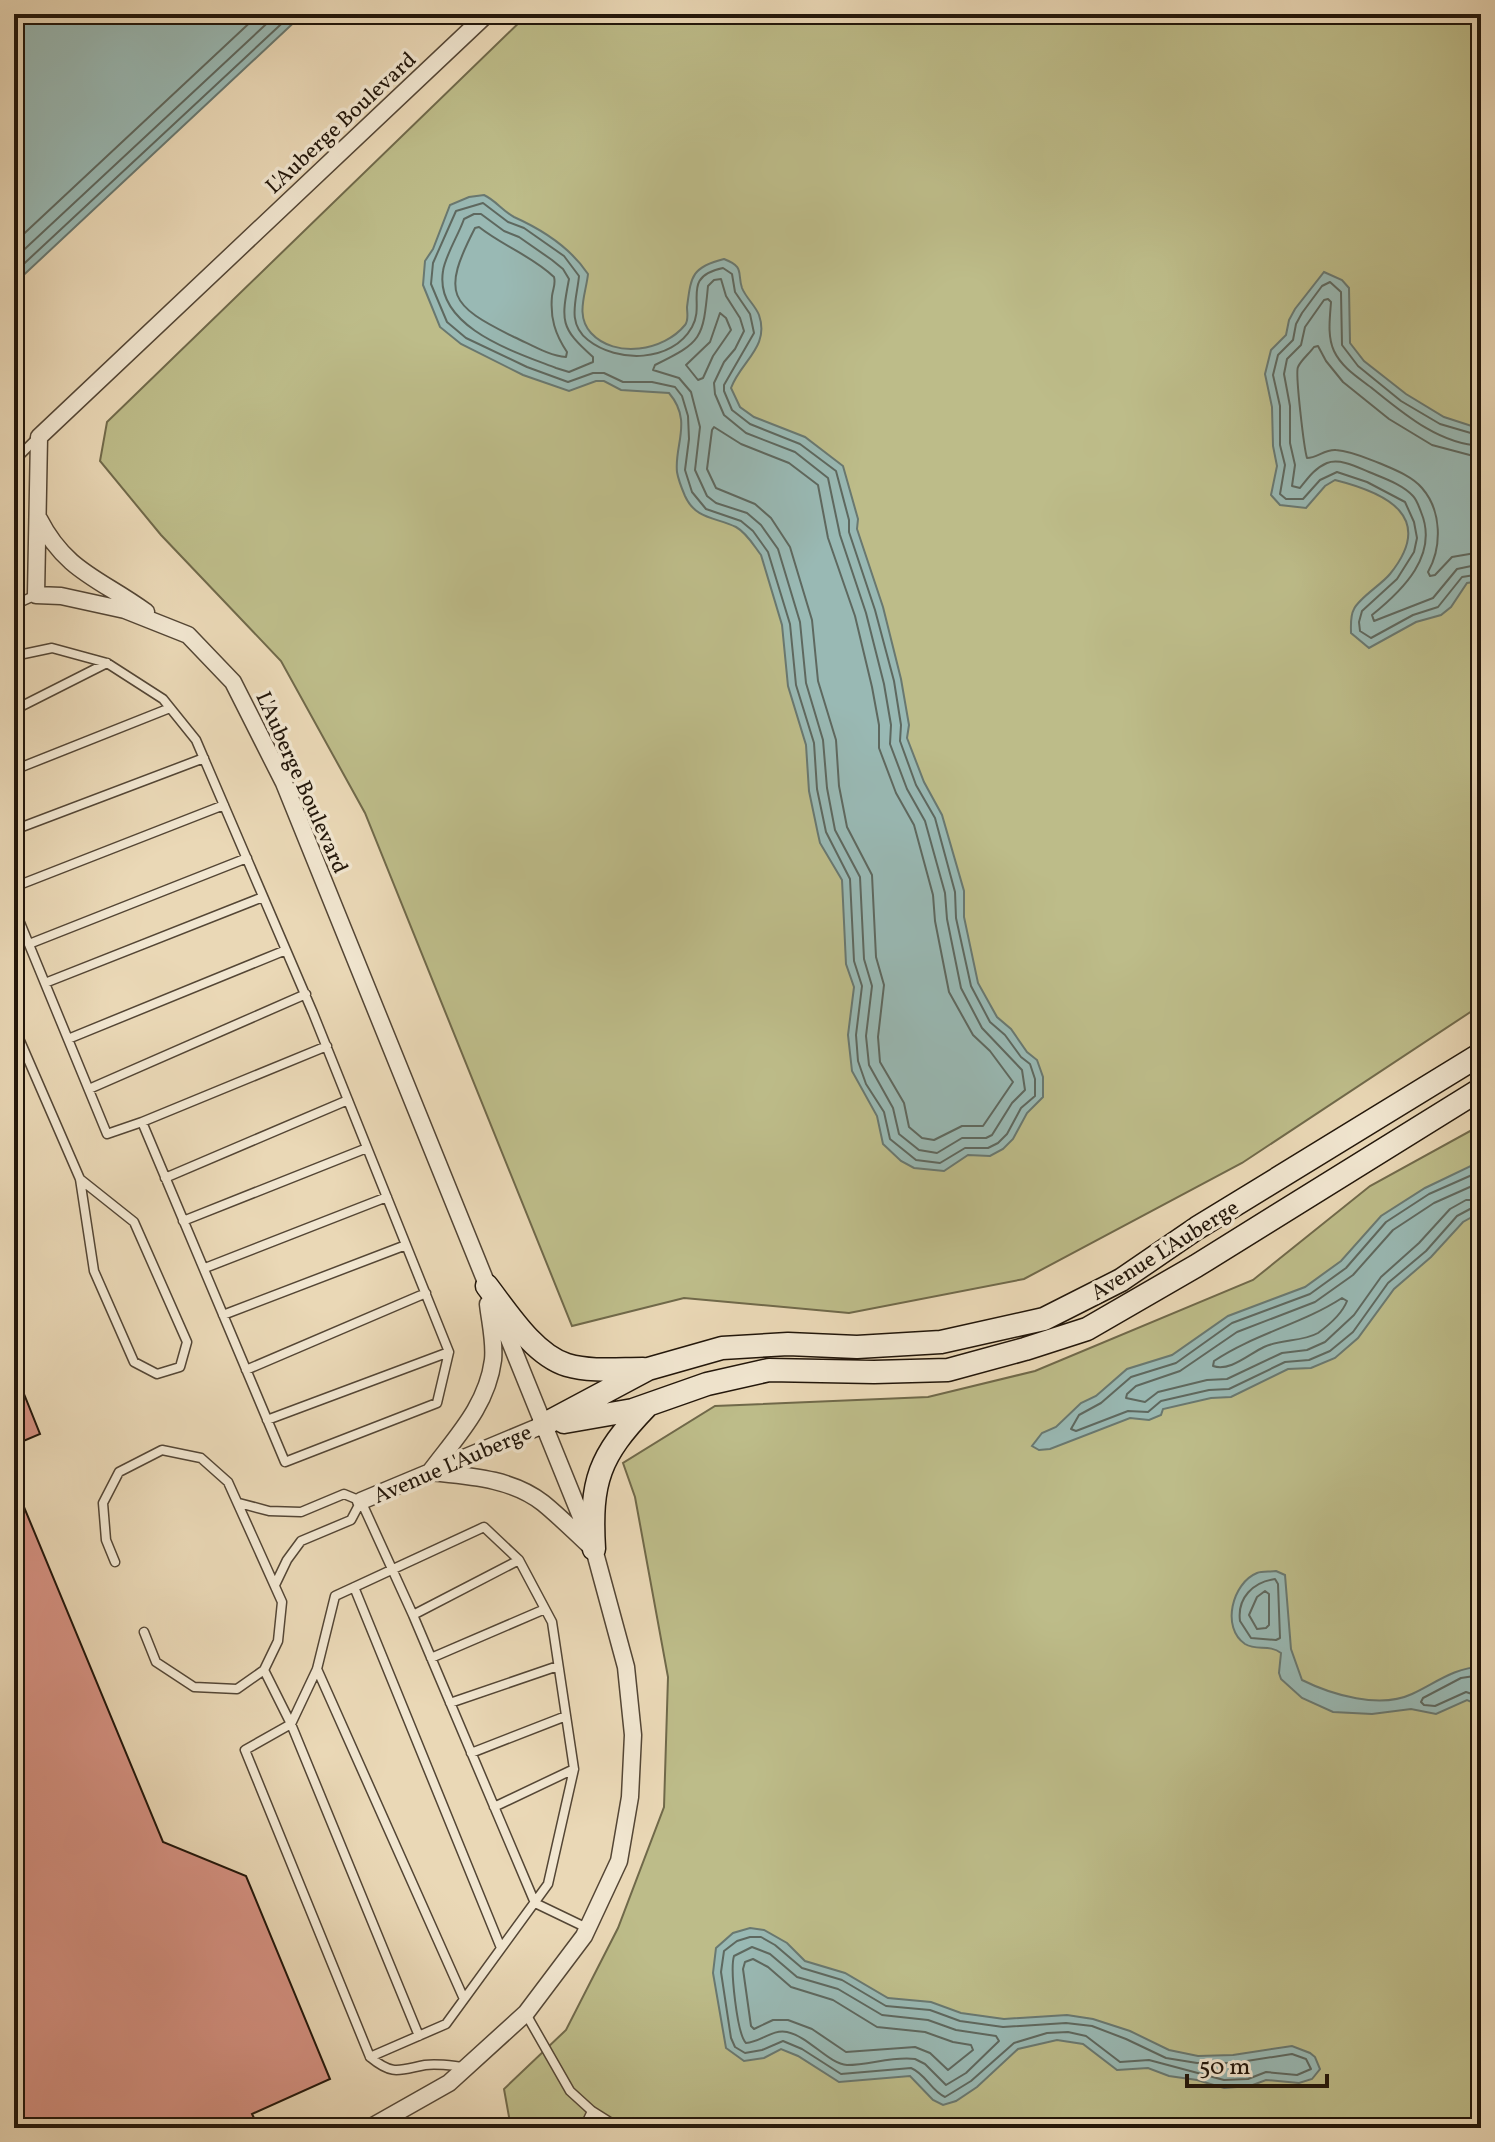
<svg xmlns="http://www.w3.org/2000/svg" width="1495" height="2142" font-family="Vollkorn,serif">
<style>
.green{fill:#bdbc89;stroke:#70694a;stroke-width:2}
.water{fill:#99b9b4;stroke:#697870;stroke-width:2}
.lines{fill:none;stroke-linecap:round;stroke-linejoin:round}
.shore{stroke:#5e685f;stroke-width:2}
.building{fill:#d59182;stroke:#22160a;stroke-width:2}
.lane-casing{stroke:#544635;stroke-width:11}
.street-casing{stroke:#544635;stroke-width:19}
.secondary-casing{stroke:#22160a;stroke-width:25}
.lane{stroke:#f1e6d0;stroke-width:8}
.street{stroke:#f1e6d0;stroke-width:16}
.secondary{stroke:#f1e6d0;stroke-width:22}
.labels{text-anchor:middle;stroke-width:7;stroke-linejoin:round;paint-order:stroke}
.street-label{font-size:22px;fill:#22160a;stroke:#f1e6d0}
</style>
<rect width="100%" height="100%" fill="#ead8b6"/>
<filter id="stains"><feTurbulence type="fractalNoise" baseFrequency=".0025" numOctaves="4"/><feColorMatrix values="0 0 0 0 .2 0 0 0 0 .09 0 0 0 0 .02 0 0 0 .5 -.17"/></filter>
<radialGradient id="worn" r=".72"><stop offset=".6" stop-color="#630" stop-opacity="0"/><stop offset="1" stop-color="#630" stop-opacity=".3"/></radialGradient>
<path class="green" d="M528,14H1481V1005L1242,1163L1024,1279L849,1313L684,1298L572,1326L365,813L281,661L161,535L100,461L107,422Z
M1481,1125V2128H511L504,2089L566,2030L618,1928L664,1807L668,1677L635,1497L623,1463L715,1406L928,1397L1035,1371L1253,1280L1370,1186Z"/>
<path class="water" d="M14,14H303L14,284Z
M484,195C495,200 503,211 514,217C543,230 570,247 588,274C586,294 575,315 591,333C615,359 664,351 685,325C689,320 687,313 687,307C691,277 691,267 724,259C745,267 737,273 742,288C746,298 755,305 759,315C770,347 741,361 731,388L740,407L754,417L805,437L843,466L858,519L857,529L883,607L901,679L909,725L907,738L924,782L942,815L964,891V917L978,983L997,1017L1011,1029L1027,1052L1037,1060L1043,1077V1097L1027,1113L1013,1139L1003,1149L990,1156L968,1155L944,1171L914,1168L901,1161L883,1144L877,1116L852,1071L848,1035L854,987L846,964L842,880L820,843L818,834L809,791L806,745L788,686L782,625L761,555C754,546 747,533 736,527C716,517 696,520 685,496C682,489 678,478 677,472C674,445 693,421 669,393L621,390L604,381H596L569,391L523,375L461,344L440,327L423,285L425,261L433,249L450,205L469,197Z
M1324,272L1342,280L1349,288L1350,343L1364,361L1406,394L1444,417L1481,429V581L1467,583L1451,607L1441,615L1416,622L1369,648L1351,633C1351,625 1350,616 1354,609C1359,598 1381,585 1390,574C1436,517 1387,493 1335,480L1325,486L1306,508L1280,505L1271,495L1277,466L1273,446L1272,407L1265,374L1271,350L1286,335L1289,320L1295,309Z
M1481,1161V1218L1472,1217L1463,1222L1431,1257L1394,1289L1358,1338L1335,1358L1311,1368L1288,1369L1231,1397L1211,1398L1163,1409L1161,1415L1149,1420L1130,1418L1050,1449L1039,1450L1032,1446L1042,1433L1056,1427L1081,1403L1096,1396L1127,1369L1172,1355L1228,1316L1305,1287L1341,1261L1381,1216L1425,1188Z
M1276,1571L1285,1575L1291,1649L1302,1680C1332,1695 1380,1709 1412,1694C1434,1684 1455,1667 1481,1667V1706L1467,1700L1436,1714L1411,1709L1372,1714L1333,1712L1302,1698L1281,1679L1279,1673L1281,1653C1269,1644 1257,1651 1245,1644C1221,1628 1232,1583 1257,1573C1262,1571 1270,1572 1276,1571Z
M750,1928L764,1930L787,1943L805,1961L845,1973L888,1998L931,2002L961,2013L1004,2019L1067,2015L1093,2019L1130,2031L1169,2050L1198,2056L1233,2055L1292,2046L1310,2053L1315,2057L1320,2069L1312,2079L1299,2083L1266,2080L1250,2086L1224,2088L1197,2080L1169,2076L1148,2068L1117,2070L1083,2044L1057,2040L1018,2049L977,2087L956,2101L943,2105L933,2100L910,2076L839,2082L798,2056L781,2049L764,2058L744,2061L726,2048L713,1973L716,1948L733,1933Z"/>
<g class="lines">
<path class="shore" d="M483,203L508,222L524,228L564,256L579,276C577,299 566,323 588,340C617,363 672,363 692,327C706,303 680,277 723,268L732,274L735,292L750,314L754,333L724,385V391L732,410L750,424L800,444L836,471L849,520V532L875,610L894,681L901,725L900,741L916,785L935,818L955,892L956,918L971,986L990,1022L1005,1035L1021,1057L1030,1064L1035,1079V1096L1021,1108L1007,1134L998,1143L988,1148H965L940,1163L916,1160L890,1139L884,1112L866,1084L858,1061L856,1035L862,986L854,961L850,879L826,832L817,789L814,743L796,685L790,624L768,552L753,531L741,521L706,509L692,492L685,470L689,439L688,416L682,396L675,387L652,382H623L604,373H593L568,382L527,367L466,338L447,322L431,284L433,263L456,211Z
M474,214H481L504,231L519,237L552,260L563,269L569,279C561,321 560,328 593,357V362L569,372L556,368C515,352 434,327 443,271C445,256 459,234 464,219Z
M475,228L479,227C503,246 532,256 554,277C556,284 553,288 552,296C550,318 555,334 567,352L566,357C549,356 530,344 514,337C449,305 441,294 475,228Z
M14,243L259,14
M14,259L277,14
M14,273L292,14
M721,279L726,296L740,318L744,331L735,349L724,362L714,383L715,394L724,415L746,433L795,452L828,478L840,535L866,613L884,684L891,725L890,744L907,789L925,821L945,893L947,919L961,988L982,1028L1022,1070L1025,1090L1012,1103L992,1135L986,1138H962L937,1153L919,1150L899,1134L893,1108L869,1065L866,1036L872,986L864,959L860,877L835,830L827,788L823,740L806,683L800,622L778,549L761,525L747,513L716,503L707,496L695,470L700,427L691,392L679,378L653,370L655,365C702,342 703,339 708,286L714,280Z
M720,313L726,318L731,330L713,356L703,378L698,380L686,365L710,342Z
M714,427L741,444L789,463L818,485L828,538L855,616L872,687L879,725V748L896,793L914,825L933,895L935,921L949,992L973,1035L990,1051L1013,1082L983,1126H962L934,1140L922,1138L909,1127L904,1103L880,1062L878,1037L884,985L876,957L872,875L847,827L839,786L836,740L818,681L812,620L790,547L771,518L755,504L716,488L707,469L712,430Z
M1481,436L1440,424L1401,401L1358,366L1342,345L1341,292L1330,282L1322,286L1302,313L1296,324L1293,340L1278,355L1273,375L1280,406V445L1285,465L1280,494L1286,499H1303L1320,480L1337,472L1367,482L1405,502L1414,522L1417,538L1414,552L1397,579L1362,611L1359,622L1360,631L1371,638L1413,615L1438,607L1462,577L1481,574
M1481,446C1439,444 1404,414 1373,389C1359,378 1342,368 1334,351C1327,336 1330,317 1331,302L1328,299L1324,300L1305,327L1301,345L1287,359L1284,374L1290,406V443L1295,465L1292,486L1300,488C1308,478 1315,468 1327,463C1340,458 1357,467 1369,472C1383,478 1402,484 1413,496C1417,500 1419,507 1421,512C1439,555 1403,590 1372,615L1374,621L1433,598L1457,569L1481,564
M1481,458L1432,445L1389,419L1343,382L1326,361L1318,346L1314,347C1309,354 1301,360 1298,367C1295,373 1304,448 1307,458C1317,458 1325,449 1336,450C1351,451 1366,458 1379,463C1393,469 1412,476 1422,488C1442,511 1442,547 1428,572L1430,576L1435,575L1452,557L1481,552
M1481,1171L1429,1194L1386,1222L1346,1268L1310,1294L1232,1323L1176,1363L1131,1377L1101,1403L1079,1415L1071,1429L1076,1431L1128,1411L1148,1412L1161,1401L1209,1390L1229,1389L1285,1362L1309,1360L1330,1351L1353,1332L1388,1283L1426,1251L1457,1216L1470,1209L1481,1210
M1481,1182L1434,1203L1393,1230L1353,1275L1315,1302L1237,1332L1180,1371L1136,1386L1127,1394L1126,1398L1145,1402L1158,1392L1207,1380L1227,1379L1282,1353L1307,1350L1325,1342L1354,1315L1381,1277L1419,1243L1450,1209L1466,1200H1481
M1342,1298L1347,1301C1342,1314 1329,1325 1318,1333C1302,1342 1281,1339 1264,1347C1249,1354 1230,1372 1213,1366L1214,1361C1254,1334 1302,1324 1342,1298Z
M1275,1579L1278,1584L1280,1638L1276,1640L1251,1638L1240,1621C1237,1598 1253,1582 1275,1579Z
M1265,1591L1269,1594V1625L1266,1628L1257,1629L1249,1615L1257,1597Z
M1481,1675L1461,1678L1423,1698L1421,1702L1424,1705L1435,1706L1466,1692L1481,1697
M750,1937H761L775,1945L802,1968L842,1980L886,2006L930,2010L960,2021L1003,2027L1066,2023L1092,2026L1126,2039L1166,2058L1197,2063H1234L1292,2054L1306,2059L1311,2069L1297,2075L1266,2072L1248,2079L1224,2080L1149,2060L1120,2062L1086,2036L1068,2032L1047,2033L1014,2043L971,2081L945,2097C931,2091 926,2074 911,2068L841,2074L802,2049L783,2041L762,2050L745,2053L735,2047L731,2038L721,1972L724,1951L737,1941Z
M752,1947L770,1954L797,1977L838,1989L882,2015L928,2020L956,2030L996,2036L999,2041L966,2073L946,2085L925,2064L915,2059C892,2056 870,2065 847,2065C829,2064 808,2036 787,2032C772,2029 761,2042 746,2043C737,2034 730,1969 734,1956Z
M753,1959L768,1967L791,1987L833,2000L877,2027L925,2032L953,2042L971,2045L973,2050L948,2070L930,2053L915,2047L846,2052L812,2029L788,2020H773L754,2029L751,2026L743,1969L745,1962Z"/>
</g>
<path class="building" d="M14,1369L40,1434L14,1445Z
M14,1483L163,1842L246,1876L330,2079L252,2114L259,2128H14Z"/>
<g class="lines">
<g class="lane-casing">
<path id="lane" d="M14,461L36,439
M14,605L36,595
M14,656L52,648L107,663L163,699L196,740L313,1013L449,1352L437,1403L285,1462L142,1122L107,1134L14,908
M14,710L107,663
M14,770L170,708
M14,830L204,758
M14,887L224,805
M29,944L247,858
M45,983L263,897
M14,1027L80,1179L94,1271L134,1362L157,1374L180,1367L187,1342L134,1222L80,1179
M68,1039L286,950
M89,1089L306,994
M142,1122L327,1046
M165,1178L348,1100
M183,1221L367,1148
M205,1268L387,1197
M223,1315L406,1245
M246,1370L426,1293
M267,1420L449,1352
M239,1503L269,1511L301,1512L344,1494L361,1501L413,1615L519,1560
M484,1527L519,1560L552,1622L574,1769L548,1884L446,2024L370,2057L245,1750L291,1724L317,1669L335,1596Z
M115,1562L106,1540L103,1503L119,1472L162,1450L201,1458L228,1482L282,1602L278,1641L264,1670L237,1689L194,1687L156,1662L144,1632
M275,1585L287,1560L301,1541L351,1520L361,1501
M354,1587L501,1948
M413,1615L535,1903L587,1928
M431,1658L545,1609
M317,1669L464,1999
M264,1670L291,1724L419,2036
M450,1703L558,1666
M471,1753L566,1716
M494,1807L574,1769
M526,2014L570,2091L592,2111L619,2128
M370,2057C393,2076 399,2070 425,2065C438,2063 453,2066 466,2067
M584,2128L592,2111"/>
</g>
<g class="street-casing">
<path id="street" d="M39,519C66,572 101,579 146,612
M488,1304C490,1322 495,1342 493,1360C487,1406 456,1437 430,1472C468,1476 511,1478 543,1503C559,1516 574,1531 589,1545
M361,1501L543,1425
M374,2128L373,2126L449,2083L526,2013L584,1936L619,1861L630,1797L633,1735L626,1667L594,1549L284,783L233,682L188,635L125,610L61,596L36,595L39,437L487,14"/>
</g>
<g class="secondary-casing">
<path id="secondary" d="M487,1286C507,1312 534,1355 567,1365C591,1372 618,1369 643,1369
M564,1422L633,1410L707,1384L769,1370L874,1372L948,1370L1025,1349L1087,1329L1196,1266L1481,1089
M543,1425L648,1369L722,1348L788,1344L857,1347L941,1342L1044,1319L1121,1280L1197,1228L1481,1054
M594,1549C590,1481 599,1456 646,1407"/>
</g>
<use href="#lane" class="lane"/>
<use href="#street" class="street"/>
<use href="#secondary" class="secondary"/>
</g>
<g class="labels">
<g class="street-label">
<text transform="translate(340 122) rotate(-43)" y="8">L'Auberge Boulevard</text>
<text transform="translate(303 782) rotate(66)" y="8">L'Auberge Boulevard</text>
<text transform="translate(1164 1249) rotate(-32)" y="8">Avenue L'Auberge</text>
<text transform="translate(452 1463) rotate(-23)" y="8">Avenue L'Auberge</text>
</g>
</g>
<rect width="1495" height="2142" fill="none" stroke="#ead8b6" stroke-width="48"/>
<rect x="16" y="16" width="1463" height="2110" fill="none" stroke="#22160a" stroke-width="4"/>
<rect x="24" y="24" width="1447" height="2094" fill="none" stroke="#22160a" stroke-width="2"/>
<path d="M1187 2074v12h140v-12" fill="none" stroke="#22160a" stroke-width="4"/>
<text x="1199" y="2074" font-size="24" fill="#22160a" stroke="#f1e6d0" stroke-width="6" paint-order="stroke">50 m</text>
<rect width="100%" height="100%" filter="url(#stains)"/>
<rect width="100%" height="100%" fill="url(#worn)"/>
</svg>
